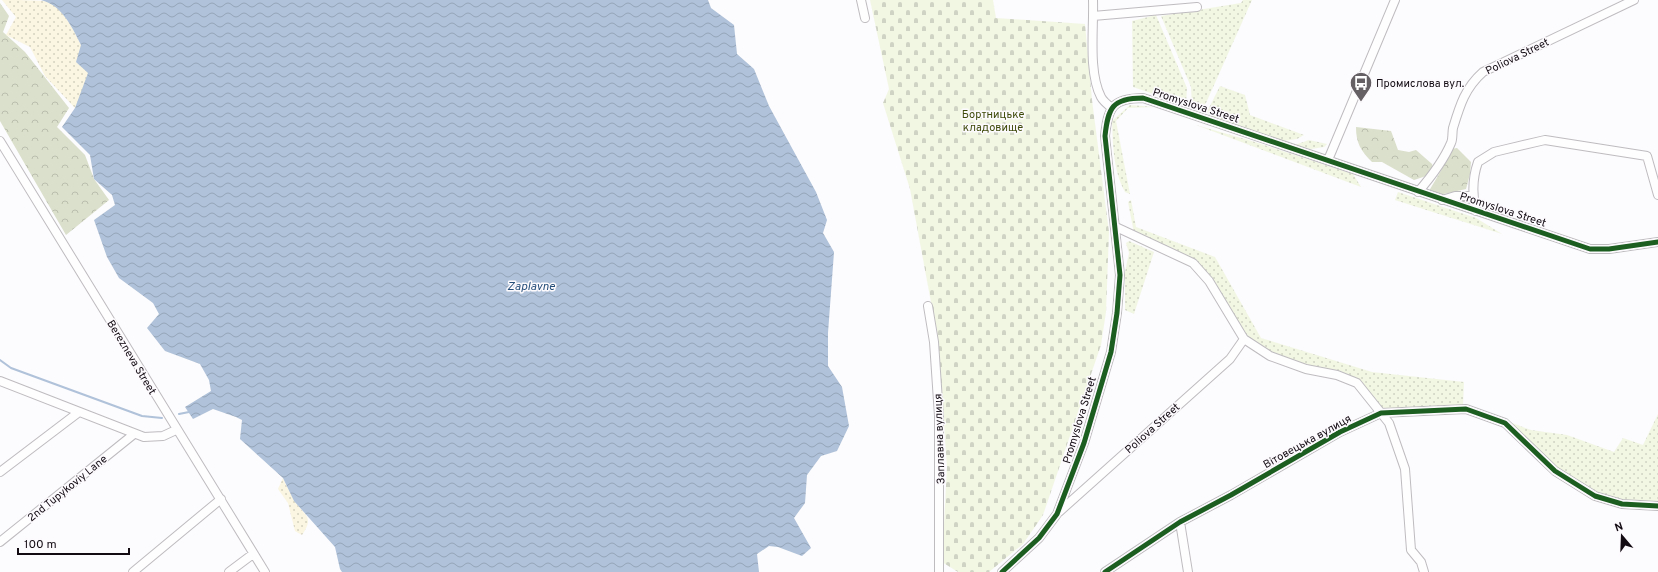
<svg xmlns="http://www.w3.org/2000/svg" width="1658" height="572" font-family="Overpass,sans-serif">
<style>
.grass{fill:url(#grass-dots)}
.forest{fill:url(#forest-crowns)}
.sand{fill:url(#sand-dots)}
.cemetery{fill:url(#cemetery-stones)}
.water{fill:url(#water-waves)}
.lines{fill:none;stroke-linecap:round;stroke-linejoin:round}
.stream{stroke:#afc2d9;stroke-width:2}
.minor-casing{stroke:#bfbcbf;stroke-width:10}
.minor{stroke:#fffeff;stroke-width:8}
.cycleway-casing{stroke:#fdfafe;stroke-width:8}
.cycleway{stroke:#1b5e20;stroke-width:5}
.labels{text-anchor:middle;stroke-width:3;stroke-linejoin:round;paint-order:stroke}
.street-label{font-size:11px;fill:#120c12;stroke:#fdfafe}
.poi-label{font-size:11px;fill:#120c12;stroke:#fdfafe;text-anchor:start}
.park-label{font-size:11px;fill:#3f4b0b;stroke:#fdfafe}
.water-label{font-size:12px;font-style:italic;fill:#254e79;stroke:#fdfafe}
</style>
<defs>
<pattern id="grass-dots" width="8" height="8" patternUnits="userSpaceOnUse"><rect width="8" height="8" fill="#f2f7e4"/><path d="M2 2h.1M6 6h.1" fill="none" stroke="#ced3c3" stroke-width="1.8" stroke-linecap="round"/></pattern>
<pattern id="forest-crowns" width="20" height="18" patternUnits="userSpaceOnUse"><rect width="20" height="18" fill="#dae0cb"/><path d="M2 6a3 3 0 1 1 6 0M12 15a3 3 0 1 1 6 0" fill="none" stroke="#babfad"/></pattern>
<pattern id="sand-dots" width="8" height="8" patternUnits="userSpaceOnUse"><rect width="8" height="8" fill="#fbf6e2"/><path d="M2 2h.1M6 6h.1" fill="none" stroke="#d6d2c1" stroke-width="1.8" stroke-linecap="round"/></pattern>
<pattern id="cemetery-stones" width="16" height="16" patternUnits="userSpaceOnUse"><rect width="16" height="16" fill="#f2f7e4"/><path d="M2 7V4a2 2 0 0 1 4 0v3zM10 15v-3a2 2 0 0 1 4 0v3z" fill="#ced3c3"/></pattern>
<pattern id="water-waves" width="16" height="10" patternUnits="userSpaceOnUse"><rect width="16" height="10" fill="#afc2d9"/><path d="M0 5q4-4 8 0t8 0" fill="none" stroke="#96a6b9"/></pattern>
</defs>
<rect width="100%" height="100%" fill="#fcfbfd"/>
<path class="grass" d="M1243,0H1252L1206,103L1201,111L1192,107L1191,87L1161,16L1241,3Z
M1156,15L1187,88L1186,105L1133,87L1132,21Z
M1220,86L1245,95L1250,115L1304,135L1297,139L1283,141L1212,118L1207,112Z
M1130,105L1154,107L1128,108L1116,121L1130,194L1125,192C1113,170 1113,145 1112,121Z
M1196,125L1255,142L1353,174L1361,187Z
M1309,140L1327,144L1324,147L1311,149L1292,146Z
M1398,192L1476,218L1502,234L1395,200Z
M1131,200L1136,227L1215,257L1261,338L1372,372L1464,382L1463,405L1383,410L1358,382L1306,367L1274,354L1257,344L1241,330L1194,261L1134,233L1128,202Z
M1129,241L1154,252L1134,314L1125,310V272L1129,253L1126,243Z
M1658,414V504C1645,503 1631,503 1618,500C1573,491 1538,451 1507,421L1531,430L1567,435L1614,452L1623,438L1643,445Z"/>
<path class="forest" d="M0,3L9,16L3,32L25,52L69,108L57,127L85,155L94,179L109,200L66,235L0,121Z
M1356,127L1391,131L1398,150L1409,152L1416,150L1432,164L1433,168L1429,175L1414,180L1382,162H1372C1361,151 1356,143 1356,127Z
M1457,148L1471,162L1470,174L1466,189L1439,195L1429,191C1436,179 1447,162 1451,149Z"/>
<path class="sand" d="M2,0C16,0 37,0 50,2C66,9 90,57 88,74C87,85 79,98 75,108L45,76L30,47L6,35L16,17Z
M283,478C286,485 290,493 294,500C304,516 315,516 302,535L295,531L288,503L278,489Z"/>
<path class="cemetery" d="M870,0H993L996,18L1085,24L1092,100L1109,232L1106,312L1101,345L1043,515L1023,544L989,572H958L942,562L947,467L938,340L910,189L883,103L889,89Z"/>
<path class="water" d="M41,0H708L711,8L734,25L737,54L754,69L769,106L816,192L827,220L823,233L834,252L828,333V366L842,387L849,426L837,451L821,456L807,475L805,503L794,518L811,548L802,556L778,547L769,546L757,554L759,572H342L340,569L335,547L294,501L283,478L240,439L242,420L236,417L213,409L193,419L185,407L211,391L209,380L200,364L165,351L147,328L159,314L153,303L119,278L107,257L94,220L115,205L112,195L94,179L90,155L62,127L75,108L88,73L76,62L81,45C72,27 62,5 41,0Z"/>
<g class="lines">
<path class="stream" d="M0,360L11,368L142,416L162,418
M179,414L189,412"/>
<g class="minor-casing">
<path id="minor" d="M861,0L865,18
M1093,0C1094,28 1088,72 1101,97C1103,101 1108,105 1112,108
M1093,16L1197,7
M0,141L265,572
M1328,160L1395,0
M1418,192C1431,177 1443,162 1451,143C1453,139 1452,133 1453,128C1460,105 1465,88 1483,72L1634,0
M1442,200L1455,196H1472
M1476,211C1472,194 1472,179 1478,162L1494,152L1545,140L1647,156L1658,195
M1116,227L1193,263L1209,281L1244,339L1270,356L1306,369L1337,375L1357,383L1389,423L1405,469L1411,550L1421,562L1424,572
M928,306L934,342L939,416V572
M0,381L144,437L163,436L176,430
M0,472L79,412
M1059,512L1230,359L1244,339
M1180,522L1188,572
M0,542L134,434
M133,572L221,499
M229,572L253,554
M1002,572L1039,538L1057,514L1084,443L1111,352L1117,313L1120,275L1105,136C1108,108 1112,98 1143,98L1590,249H1609L1658,242
M1105,572L1180,522L1231,495L1340,432L1381,413L1466,409L1505,423L1555,471L1595,496L1622,504L1658,506"/>
</g>
<use href="#minor" class="minor"/>
<g class="cycleway-casing">
<path id="cycleway" d="M1002,572L1039,538L1057,514L1084,443L1111,352L1117,313L1120,275L1105,136C1108,108 1112,98 1143,98L1590,249H1609L1658,242
M1105,572L1180,522L1231,495L1340,432L1381,413L1466,409L1505,423L1555,471L1595,496L1622,504L1658,506"/>
</g>
<use href="#cycleway" class="cycleway"/>
</g>
<defs>
<g id="bus-pin" transform="scale(1.15)"><path d="M0 17L-7.5 6A9.5 9.5 0 1 1 7.5 6Z" fill="#646064" stroke="#fdfafe"/><path d="M-5-6H5V4H4V6H2V4H-2V6H-4V4H-5ZM-3.5-4V0h7V-4ZM-3.5 1.2v1.5H-2V1.2ZM2 1.2v1.5H3.5V1.2Z" fill="#fff"/></g>
</defs>
<g fill-rule="evenodd">
<use href="#bus-pin" x="1361" y="83"/>
</g>
<g class="labels">
<g class="street-label">
<text transform="translate(1517 56) rotate(-26)" y="4">Poliova Street</text>
<text transform="translate(1196 105) rotate(18)" y="4">Promyslova Street</text>
<text transform="translate(1503 209) rotate(18)" y="4">Promyslova Street</text>
<text transform="translate(132 357) rotate(59)" y="4">Berezneva Street</text>
<text transform="translate(1079 420) rotate(-73)" y="4">Promyslova Street</text>
<text transform="translate(1152 428) rotate(-42)" y="4">Poliova Street</text>
<text transform="translate(939 439) rotate(-92)" y="4">Заплавна вулиця</text>
<text transform="translate(1307 441) rotate(-29)" y="4">Вітовецька вулиця</text>
<text transform="translate(67 488) rotate(-39)" y="4">2nd Tupykoviy Lane</text>
</g>
<g class="poi-label">
<text x="1376" y="87">Промислова вул.</text>
</g>
<g class="park-label">
<text x="993" y="118">Бортницьке<tspan x="993" dy="13">кладовище</tspan></text>
</g>
<g class="water-label">
<text x="531" y="290">Zaplavne</text>
</g>
</g>
<g transform="translate(1622 536) rotate(341)" stroke="#fdfafe" stroke-width="3" paint-order="stroke">
<path d="M0-3L7 15L0 10L-7 15Z" fill="#120c12"/>
<text y="-6" font-size="11" font-weight="bold" text-anchor="middle" fill="#120c12">N</text>
</g>
<path d="M18 548v6h111v-6" fill="none" stroke="#120c12" stroke-width="2"/>
<text x="24" y="548" font-size="12" fill="#120c12" stroke="#fdfafe" stroke-width="3" paint-order="stroke">100 m</text>
</svg>
